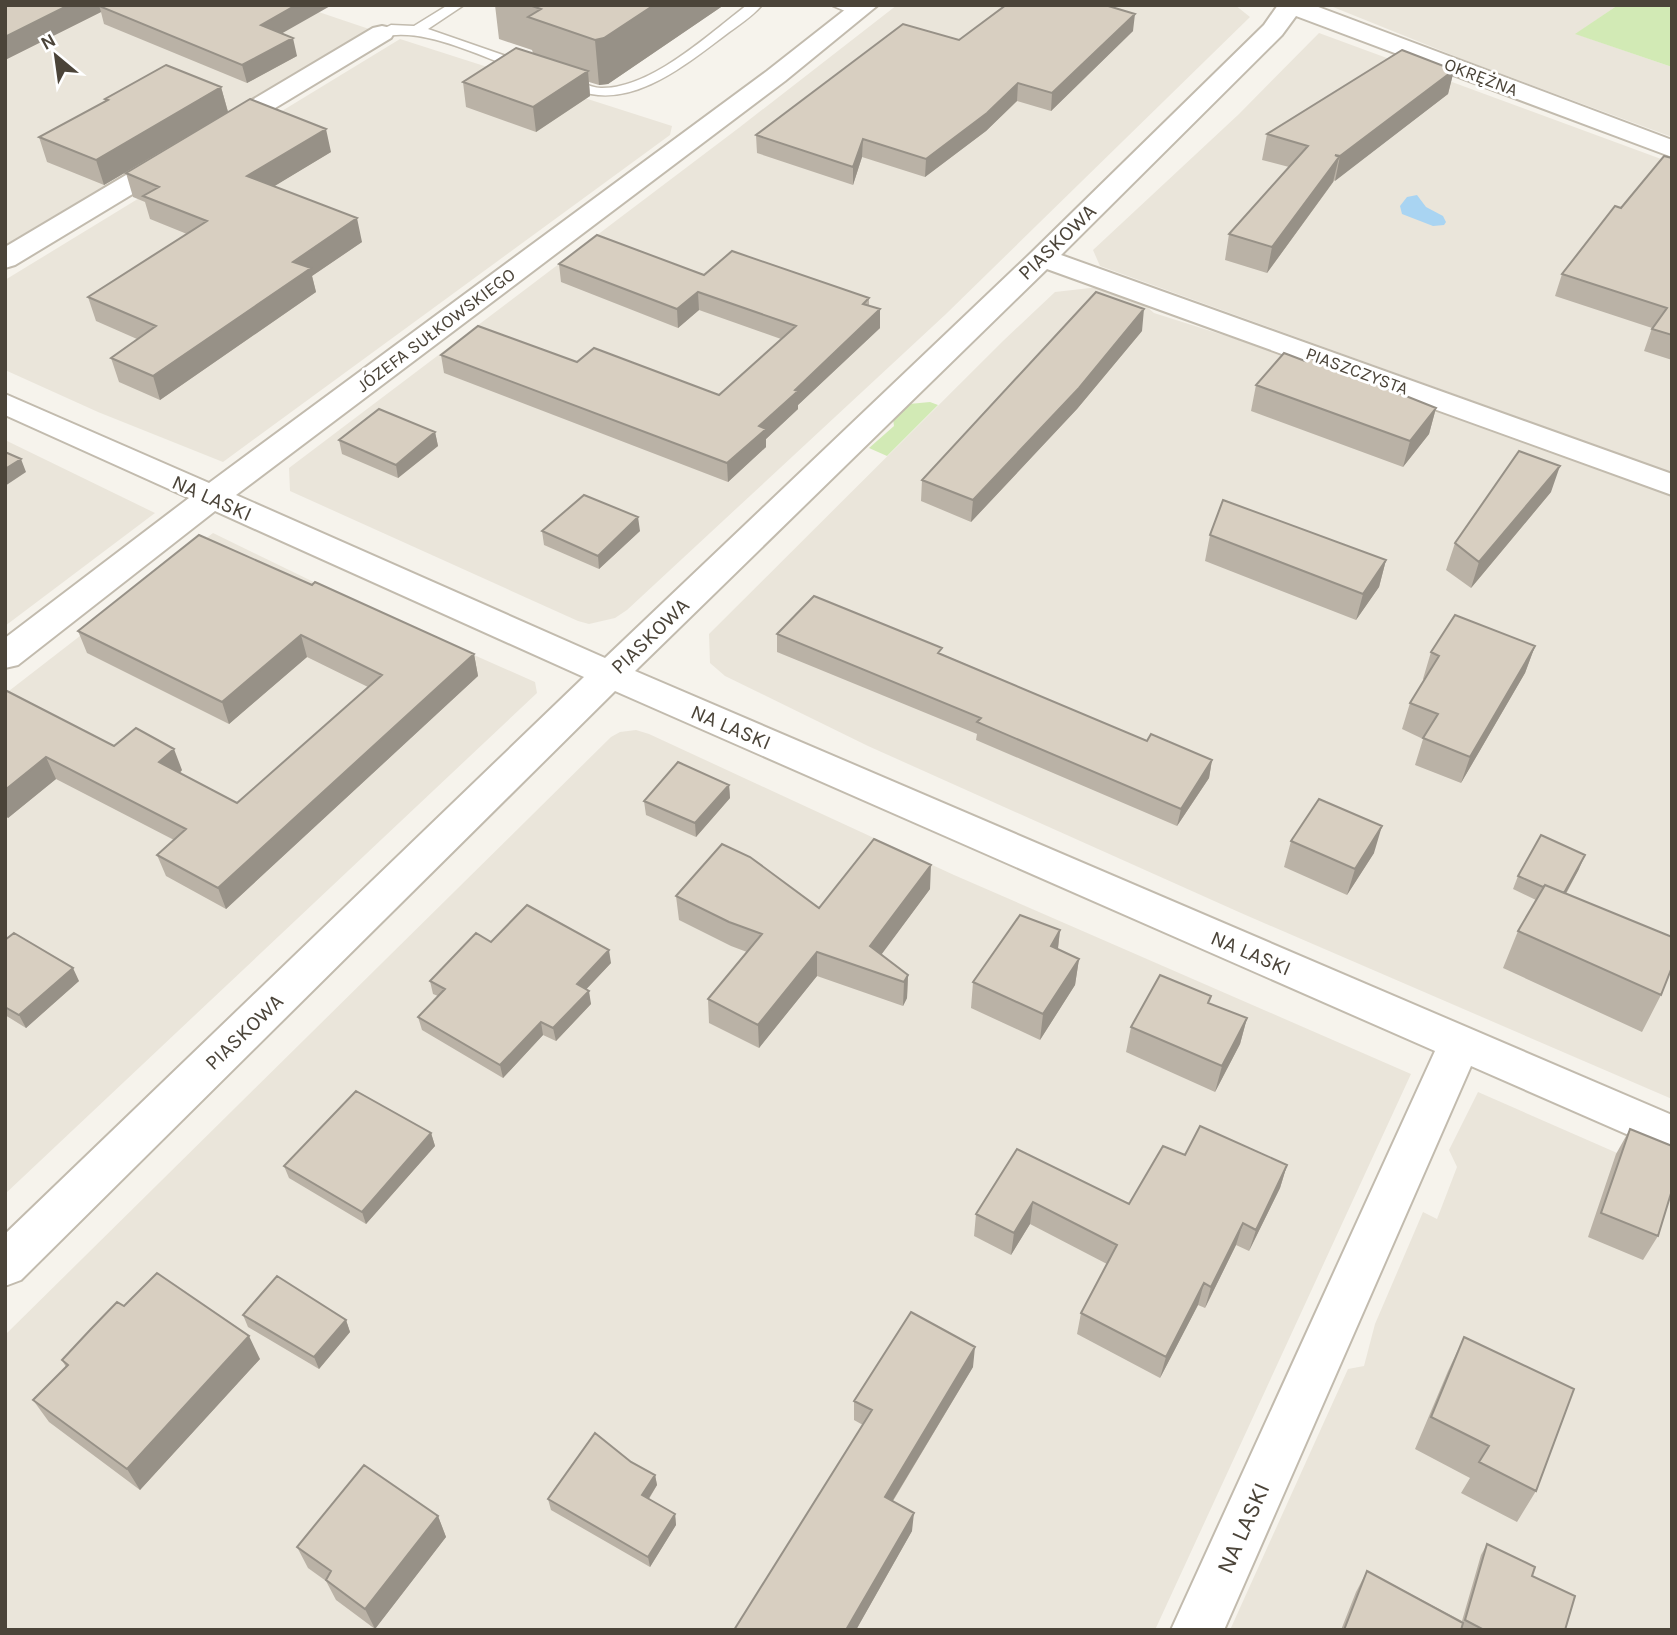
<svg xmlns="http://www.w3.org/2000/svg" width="1677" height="1635" font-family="Karla,sans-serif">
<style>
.residential{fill:#eae5da}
.green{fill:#d2eab5}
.water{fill:#a9d4f2}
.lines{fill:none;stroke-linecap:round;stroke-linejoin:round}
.lane-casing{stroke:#c2bbae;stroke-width:3}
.street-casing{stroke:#c2bbae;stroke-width:4}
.lane{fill:#fff;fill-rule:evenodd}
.street{fill:#fff;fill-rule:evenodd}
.wall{fill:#bab2a6}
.shaded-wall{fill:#979187}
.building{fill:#d8cfc1;stroke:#979187;stroke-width:2}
.labels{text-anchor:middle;stroke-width:6;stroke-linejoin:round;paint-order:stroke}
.far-street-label{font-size:18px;fill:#4b4439;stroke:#fff}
.street-label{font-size:21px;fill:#4b4439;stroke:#fff}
.near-street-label{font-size:24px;fill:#4b4439;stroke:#fff}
</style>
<rect width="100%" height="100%" fill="#f6f3ec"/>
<path class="residential" d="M31,5H298L372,30L209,123L5,245V19Z
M897,5H1235L1250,17L946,314L627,610L615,618L589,624L578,621L290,491L289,468L740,127Z
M1328,5H1618L1576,34L1672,67V137L1467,61Z
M1319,33L1672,163V473L1100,266L1093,250L1239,114Z
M400,39L672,126L670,135L223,462L98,412L5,370V280Z
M1099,287L1146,306L1154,313L1292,357L1672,494V1099L1241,913L868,746L725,676L710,663L709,634L1004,340L1055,292Z
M5,440L155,513L5,626Z
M213,533L359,604L535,682L537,693L5,1194V694Z
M636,730L649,734L954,875L1411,1074L1155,1630H5V1335L611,737L620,732Z
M1478,1092L1672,1177V1630H1230L1348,1369L1364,1366L1375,1324L1423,1212L1437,1219L1457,1167L1449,1150Z"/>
<path class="green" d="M1618,5H1672V67L1575,34Z
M930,402L938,405L887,456L869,448L894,426L893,419L909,404Z"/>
<path class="water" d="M1417,195L1426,207L1443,216L1446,222L1444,225L1433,226L1402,214L1400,206L1407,197Z"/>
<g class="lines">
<g class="lane-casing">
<path id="lane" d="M448,5H464L428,29L532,65V71H522C482,57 423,26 382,37L375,33L391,25L414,26Z
M747,5H762C752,17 737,26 724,36C684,66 630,111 577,90C570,87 563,85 558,80L565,76C577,79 589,88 601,88C651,89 709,34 747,5Z
M831,5H850L864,12L857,16Z"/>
</g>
<g class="street-casing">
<path id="street" d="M851,5H878L785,81L236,495L605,658L1032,252L1264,25L1278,5H1313L1672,140V157L1296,16L1282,35L1061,255L1672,474V495L1047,269L635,671L1672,1115V1154L1471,1066L1224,1630H1171L1435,1051L615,691L21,1280L5,1286V1234L584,677L215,511L18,665L5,668V638L189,498L5,415V394L209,483L767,71Z
M382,26L391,28L394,33L391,38L15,265L5,268V247L373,28Z"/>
</g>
<use href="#lane" class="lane"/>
<use href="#street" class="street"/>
</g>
<path class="wall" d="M5,5H99L282,33L297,56L247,83L104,24L101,12L5,60Z
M495,5H724L608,84L599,85L589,82L590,96L536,132L466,107L463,82L533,53L532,50L499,39Z
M1133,31L1051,111L1017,101L986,131L925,177L862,157L853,185L757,153L756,135L959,40Z
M1454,70L1448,94L1334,181L1267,273L1225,260L1229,234L1289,167L1262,160L1267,134Z
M221,87L228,112L104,185L47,162L39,137L106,101L105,99Z
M331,152L274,186L362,242L312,276L316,292L160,400L119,382L111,358L137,339L96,321L88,297L187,234L150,219L145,202L133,197L126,173Z
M1672,158V360L1644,351L1652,328L1555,296L1562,274L1621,208Z
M559,264L704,275L869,298V306L880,328L798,405V409L766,439V447L728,482L444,373L441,355L719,395L781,339L699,310L678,328L561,282Z
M1142,331L1077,409L971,522L921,501L922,480Z
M1256,385L1436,408L1429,434L1403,467L1251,411Z
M435,432L438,446L398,478L342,454L339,440Z
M1551,492L1471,588L1446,570L1455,543Z
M542,531H640L599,569L544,545Z
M1210,535L1386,560L1379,587L1356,620L1205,561Z
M312,585L474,654L478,676L226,909L166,876L157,855L174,840L56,779L8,818L5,816V690L114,746L182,770L180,773L237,803L368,687L307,657L229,724L87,653L78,631Z
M777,634L942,654L1147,741L1212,760L1209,778L1177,826L976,740L977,734L777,652Z
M1535,646L1525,673L1461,783L1415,765L1423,739L1402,729L1410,703L1424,680L1423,679L1431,652Z
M729,785L730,798L696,837L646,815L644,801Z
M1291,841L1374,853L1347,895L1284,867Z
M1579,869L1566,894L1661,995L1642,1032L1503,968L1518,931L1536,900L1513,889L1518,876Z
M930,889L881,954L908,975L907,998L903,1006L817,976L759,1048L709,1023L708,999L747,952L731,946L679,920L676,896L819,908Z
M1060,930L1058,949L1079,959L1075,985L1040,1040L971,1008L973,982Z
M5,940L79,981L26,1028L5,1015Z
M491,942L611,963L586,989L591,1004L556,1041L543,1035L503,1078L422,1030L418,1017L438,996L433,994L430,981Z
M1210,1004L1247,1018L1240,1044L1215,1092L1126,1052L1131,1027Z
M1630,1129L1658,1236L1643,1260L1588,1237L1616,1154Z
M431,1133L435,1146L366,1224L289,1178L284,1166Z
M1017,1149L1129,1204L1185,1155L1287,1165L1280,1188L1249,1251L1236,1245L1205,1308L1198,1305L1160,1378L1077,1334L1081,1313L1107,1264L1030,1224L1011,1255L974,1236L976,1214Z
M124,1306L260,1359L140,1490L49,1422L33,1400L66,1367L62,1360Z
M243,1315L346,1320L350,1332L319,1369L248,1327Z
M1464,1337L1536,1491L1517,1522L1461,1493L1470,1478L1415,1449L1448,1371Z
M973,1367L893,1501L912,1531L856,1630H734L863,1425L854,1420V1401Z
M631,1462L655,1475L657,1485L649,1499L675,1514L676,1525L650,1567L551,1510L548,1499Z
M438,1516L446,1537L375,1629L336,1600L326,1581L308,1568L297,1547Z
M1487,1544L1532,1576L1565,1630H1341L1356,1592L1367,1571L1462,1621L1481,1555Z"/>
<path class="shaded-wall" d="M69,5H99L101,12L5,60V37Z
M296,5H332L265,43L261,25Z
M654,5H724L608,84L599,85L595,40Z
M1135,14L1133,31L1051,111L1052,93Z
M293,38L297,56L247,83L242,65Z
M1454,70L1448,94L1335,181L1340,156Z
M588,71L590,96L536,132L533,107Z
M1018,83L1017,101L986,131L925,177L926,159Z
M221,87L228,112L104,185L96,160Z
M326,129L331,152L253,199L247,176Z
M863,139L862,157L853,185V167Z
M1339,157L1333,182L1267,273L1272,247Z
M357,218L362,242L312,276L316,292L160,400L153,376L293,262Z
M698,292L699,310L678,328L677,309Z
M880,309V328L798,405V409L766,439V447L728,482L727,463L759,426L795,390Z
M1144,309L1142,331L1077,409L971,522L973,500Z
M1436,408L1429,434L1403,467L1410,441Z
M435,432L438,446L398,478L396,465Z
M21,459L26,472L5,486V469Z
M1560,466L1551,492L1471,588L1479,562Z
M638,517L640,531L599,569L598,556Z
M1386,560L1379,587L1356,620L1363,594Z
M301,635L307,657L229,724L222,702Z
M1535,646L1525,673L1461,783L1470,757Z
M474,654L478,676L226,909L218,888Z
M174,749L182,770L168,784L159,762Z
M46,757L56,779L8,818L5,813V790Z
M1212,760L1209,778L1177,826L1181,809Z
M729,785L730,798L696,837L695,823Z
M1382,826L1374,853L1347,895L1355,869Z
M1585,855L1579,869L1557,909L1563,896Z
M931,865L930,889L870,970V946Z
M1060,930L1057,956L1051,946Z
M609,950L611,963L579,997L577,984Z
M817,952V976L759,1048L758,1025Z
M1079,959L1075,985L1040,1040L1043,1014Z
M73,968L79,981L26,1028L19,1015Z
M908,975L907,998L903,1006L904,982Z
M589,991L591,1004L556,1041L553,1028Z
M1247,1018L1240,1044L1215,1092L1222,1066Z
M541,1022L543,1035L503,1078L500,1065Z
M431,1133L435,1146L366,1224L362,1212Z
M1287,1165L1280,1188L1249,1251L1256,1230Z
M1033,1202L1030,1224L1011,1255L1014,1233Z
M1243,1223L1236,1245L1205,1308L1211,1287Z
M1204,1283L1198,1305L1160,1378L1166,1357Z
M346,1320L350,1332L319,1369L314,1357Z
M249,1336L260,1359L140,1490L127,1469Z
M975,1347L973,1367L884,1515L885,1497Z
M655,1475L657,1485L644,1506L642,1495Z
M914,1513L912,1531L856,1630H846Z
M675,1514L676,1525L650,1567L648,1557Z
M438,1516L446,1537L375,1629L365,1609Z"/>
<path class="building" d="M5,5H69L5,37Z
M100,5H296L261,25L293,38L242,65L99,6Z
M529,5H654L604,38L595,40L528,17L541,9Z
M1006,5H1105L1135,14L1052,93L1018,83L987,113L926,159L863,139L853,167L756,135L903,24L959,40Z
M516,48L588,71L533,107L463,82Z
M1402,50L1454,70L1340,156L1335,155L1339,157L1272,247L1229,234L1308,146L1267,134Z
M166,65L221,87L96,160L39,137L108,100L105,99Z
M250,99L326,129L247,176L357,218L293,262L311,268L153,376L111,358L156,326L88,297L207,221L143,196L159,187L126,173Z
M1664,156L1672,158V335L1652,329L1667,308L1562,274L1615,206L1621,208Z
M597,235L704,275L732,251L869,298L863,304L880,309L795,390L798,391L759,426L766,429L727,463L441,355L478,326L577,362L594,348L719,395L796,326L698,292L677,309L559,264Z
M1096,292L1144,309L1079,388L973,500L922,480Z
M1284,353L1305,361L1308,357L1436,408L1410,441L1256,385Z
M379,409L435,432L396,465L339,440Z
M1519,451L1560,466L1479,562L1455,543Z
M5,452L21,459L5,469Z
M584,495L638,517L598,556L542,531Z
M1223,500L1386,560L1363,594L1210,535Z
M199,535L312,585L315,582L474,654L218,888L157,855L186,829L46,757L5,790V690L114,746L136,728L174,749L159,762L237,803L382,675L301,635L222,702L78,631Z
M814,596L942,648L938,653L1147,741L1151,734L1212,760L1181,809L977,722L981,718L777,634Z
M1455,615L1535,646L1470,757L1423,738L1438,714L1410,703L1439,656L1431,652Z
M678,762L729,785L695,823L644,801Z
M1319,799L1382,826L1355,869L1291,841Z
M1541,835L1585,855L1564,893L1545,885L1543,887L1518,876Z
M874,839L931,865L870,946L908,975L904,982L817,952L758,1025L708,999L762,934L729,922L676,896L722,844L750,857L819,908Z
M1545,885L1672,937V967L1661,995L1518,931Z
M527,905L609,950L577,984L589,991L553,1028L541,1022L500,1065L418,1017L445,989L430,981L476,933L491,942Z
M1020,915L1060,930L1051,946L1079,959L1043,1014L973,982Z
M14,933L73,968L19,1015L5,1007V940Z
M1160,975L1211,996L1208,1003L1247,1018L1222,1066L1131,1027Z
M356,1091L431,1133L362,1212L284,1166Z
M1200,1126L1287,1165L1256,1230L1243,1223L1211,1287L1204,1283L1166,1357L1081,1313L1117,1245L1033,1202L1014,1233L976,1214L1017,1149L1129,1204L1163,1146L1185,1155Z
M1630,1129L1672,1146V1190L1658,1236L1601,1213Z
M157,1273L249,1336L127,1469L33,1400L68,1365L62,1360L90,1330L117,1302L124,1306Z
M277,1276L346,1320L314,1357L243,1315Z
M911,1312L975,1347L885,1497L914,1513L846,1630H734L872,1410L854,1401Z
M1464,1337L1574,1389L1536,1491L1479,1462L1489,1446L1431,1417Z
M595,1433L631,1462L655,1475L642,1495L675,1514L648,1557L548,1499Z
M364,1465L438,1516L365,1609L326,1580L331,1571L297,1547Z
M1487,1544L1535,1567L1532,1576L1575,1596L1565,1630H1484L1465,1620Z
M1367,1571L1463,1623L1461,1630H1344Z"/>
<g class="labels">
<g class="far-street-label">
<text transform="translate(1481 77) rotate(21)" y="6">OKRĘŻNA</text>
<text transform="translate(436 330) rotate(-37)" y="6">JÓZEFA SUŁKOWSKIEGO</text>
<text transform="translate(1357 371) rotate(20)" y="6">PIASZCZYSTA</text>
</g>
<g class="street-label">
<text transform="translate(1057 242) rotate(-44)" y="7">PIASKOWA</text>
<text transform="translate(212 498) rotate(24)" y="7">NA LASKI</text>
<text transform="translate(650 636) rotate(-44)" y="7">PIASKOWA</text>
<text transform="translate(731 727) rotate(23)" y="7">NA LASKI</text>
<text transform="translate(1251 953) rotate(23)" y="7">NA LASKI</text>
<text transform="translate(244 1032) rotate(-44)" y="7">PIASKOWA</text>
</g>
<g class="near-street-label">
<text transform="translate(1243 1528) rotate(-66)" y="8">NA LASKI</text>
</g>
</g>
<rect width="1677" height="1635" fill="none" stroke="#4b4439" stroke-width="14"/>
<g transform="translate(56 56) rotate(331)" stroke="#ffffff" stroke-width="5" paint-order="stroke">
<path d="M0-5L12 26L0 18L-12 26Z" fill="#4b4439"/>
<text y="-10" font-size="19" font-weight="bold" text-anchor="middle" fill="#4b4439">N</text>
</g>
</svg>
